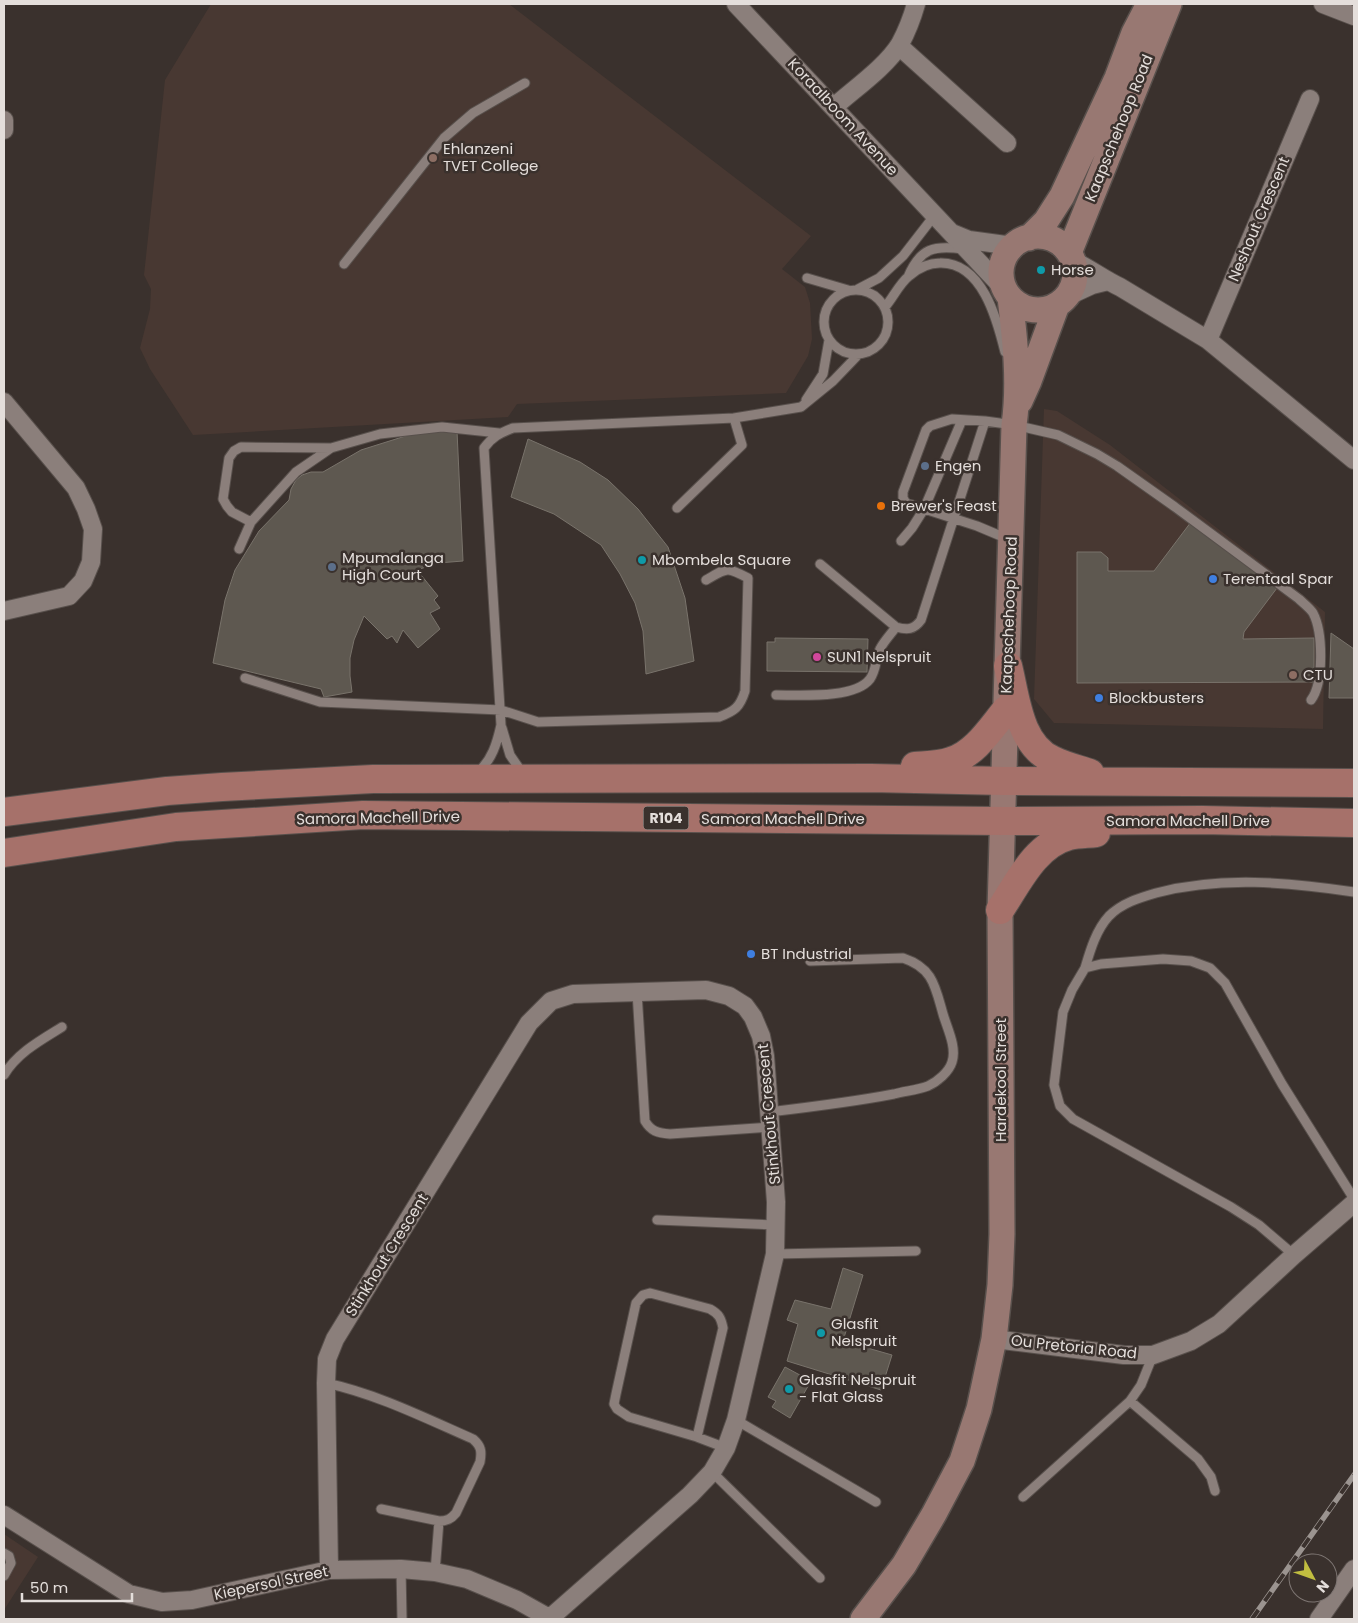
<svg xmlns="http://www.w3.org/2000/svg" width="1358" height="1623" font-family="Poppins,sans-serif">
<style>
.built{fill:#483832}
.building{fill:#5e5850;stroke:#79736b}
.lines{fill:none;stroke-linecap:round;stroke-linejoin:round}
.lane-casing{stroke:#58504c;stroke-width:11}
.street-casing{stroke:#58504c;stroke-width:20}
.secondary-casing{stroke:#58504c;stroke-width:28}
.primary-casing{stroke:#58504c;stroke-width:30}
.lane{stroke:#8b7f7b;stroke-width:9}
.street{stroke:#8b7f7b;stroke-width:18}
.secondary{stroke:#987872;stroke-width:25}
.primary{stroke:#a6716a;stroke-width:28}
.rail-casing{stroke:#9b9490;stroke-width:5.5}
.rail{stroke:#3a312d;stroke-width:4;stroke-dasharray:11;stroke-linecap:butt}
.education-dot{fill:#8d6e63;stroke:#3a312d;stroke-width:2}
.culture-dot{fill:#0f9aa8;stroke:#3a312d;stroke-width:2}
.service-dot{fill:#5c6f8a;stroke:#3a312d;stroke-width:2}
.food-dot{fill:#e8710a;stroke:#3a312d;stroke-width:2}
.shop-dot{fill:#3f7fe0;stroke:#3a312d;stroke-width:2}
.hotel-dot{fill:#d1479c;stroke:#3a312d;stroke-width:2}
.labels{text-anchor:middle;stroke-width:5;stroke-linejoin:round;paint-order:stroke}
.shield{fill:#3a312d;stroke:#b1aaa7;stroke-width:1}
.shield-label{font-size:14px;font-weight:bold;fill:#e4dedb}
.street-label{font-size:15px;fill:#e4dedb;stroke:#3a312d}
.poi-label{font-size:15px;fill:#e4dedb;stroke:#3a312d;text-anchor:start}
</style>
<rect width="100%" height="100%" fill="#3a312d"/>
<path class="built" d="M211,4H509L811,236L782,269L805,287L810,303L812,339L808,356L786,393L517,404L508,417L193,435L150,369L140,348L150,309L151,289L144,275L165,80Z
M1044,409L1057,411L1110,445L1325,612L1323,729L1054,723L1034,699Z
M4,1534L38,1557L4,1610Z"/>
<path class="building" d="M457,431L463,561L438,563L417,570L438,596L434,600L440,608L430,613L440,629L418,648L403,630L397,643L392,636L387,639L364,616L354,640L350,658V676L352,692L324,697L321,689L213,663L225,600L235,570L259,531L289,500L291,489L296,480L302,475L311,472H323L361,450L415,433Z
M528,439L580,462L608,480L638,509L668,547L685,598L694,661L646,674L643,631L635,603L620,574L601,545L554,514L511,497Z
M1191,522L1277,588L1244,632L1243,639L1314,638V682L1077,683V552H1101L1108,558V571H1154Z
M1331,633L1354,649V698H1329Z
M775,638L868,639L867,672L767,671V642H775Z
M843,1268L863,1275L843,1341L892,1355L881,1390L787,1361L798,1324L787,1320L795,1300L831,1309Z
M785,1367L811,1381L790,1418L772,1407L776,1401L768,1397Z"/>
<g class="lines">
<g class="lane-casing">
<path id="lane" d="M344,264L444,138L473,113L525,83
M908,277C920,248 934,245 963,249
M807,278L848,290
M858,289L879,278L903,256L934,216
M824 322a32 32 0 1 1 64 0a32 32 0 1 1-64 0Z
M885,307C893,298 899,284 909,276C917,269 928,263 940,263C982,262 997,319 1005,352
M806,400L823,374L829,340
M734,418L801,407L833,381L859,354
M251,522L232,512L227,506L223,499L229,458L234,451L241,447L331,448
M1008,539L977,526L906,503L903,498V492L926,430L930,426L952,419L985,421L1014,425L1058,435L1097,454L1117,466L1175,507L1299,599C1303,603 1310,608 1313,613C1323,632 1324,683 1311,700
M901,541L912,528L924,509L962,420
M239,549L251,522L296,472L331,448L380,434L442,427L499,433
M820,564L896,627C907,630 914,630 921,620L985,421
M245,678L320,702L501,710L538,722L719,717C735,711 740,707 745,691L748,578C726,566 727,568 706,580
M776,695C800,695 855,699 870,679C876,671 876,658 880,649C884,641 891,634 896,627
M502,728L510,755L523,774
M478,772C492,760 497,743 501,725L484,448C492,437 500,433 513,428L734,418L742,445L677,508
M1085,968C1090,951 1096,930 1109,916C1122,903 1139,898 1156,893C1220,876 1289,882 1354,892
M637,992L645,1121C651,1131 657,1133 670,1134L770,1127
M4,1075C17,1053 41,1040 62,1027
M769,1112C811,1107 853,1102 894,1094C905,1091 918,1090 928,1086C937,1082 949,1072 952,1062C957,1047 947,1028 943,1014C935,986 933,968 903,958L810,961
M657,1220L776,1225
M775,1254L916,1251
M1294,1255L1259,1225L1231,1207L1073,1119L1060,1106L1054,1085L1063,1012L1072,990L1085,968L1101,964L1163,959L1191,961L1210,968L1225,983L1282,1084L1354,1199
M326,1383C377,1394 425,1418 473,1439C481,1446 482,1451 480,1462L456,1513C451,1519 447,1521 439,1521L381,1509
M1130,1401L1198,1459L1211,1477L1215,1491
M736,1420L876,1502
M697,1437L723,1328C721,1318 719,1314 710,1309L650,1293L643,1295L636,1303L616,1394L614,1404L617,1409L629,1417L697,1437L726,1448
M712,1472L820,1578
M1023,1497L1130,1401L1141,1385L1153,1355
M4,1553L9,1556L11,1563L4,1576
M401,1569L402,1619
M435,1572L439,1521"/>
</g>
<g class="street-casing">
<path id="street" d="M736,4L1006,291
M1323,4L1354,16
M899,46L1007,143
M834,107C854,89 886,67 900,44C907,31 912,18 916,4
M4,120V130
M952,233L969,240L1013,246
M1072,260C1089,268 1103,279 1120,287L1208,340L1354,460
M1066,297L1092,285L1108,281
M1208,340L1310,99
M4,402L76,488L86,509L93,529L91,562L83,581L69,596L4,611
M994,1339L1124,1355H1153L1191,1341L1219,1324L1294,1255L1354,1203
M4,1515L129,1594L162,1602L192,1600L329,1570L401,1569L435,1572L467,1579L517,1600L551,1619
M329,1570L326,1383L327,1359L335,1339L529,1023L551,1001L573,994L706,990L729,996L745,1006L753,1017L761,1036L765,1056L776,1202L775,1254L736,1420L726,1448L712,1472L690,1495L550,1618
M1319,1619L1354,1569"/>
</g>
<g class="secondary-casing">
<path id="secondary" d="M1001 273a37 37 0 1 1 74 0a37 37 0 1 1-74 0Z
M1029,238L1046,221L1062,196L1117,78L1134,33L1149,4
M1069,253L1169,4
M1020,401L1029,381L1057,305
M863,1619L904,1565L934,1514L962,1461L979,1409L994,1339L1000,1285L1002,1234L1000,910L1014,425C1020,383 1015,340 1010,297"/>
</g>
<g class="primary-casing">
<path id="primary" d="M1008,666C1016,698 1019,745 1053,760C1065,766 1078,769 1090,773
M915,766C927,765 940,765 951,761C975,754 991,728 1006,710
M4,812L167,791L222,787L373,779L871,778L1004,781L1354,783
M4,853L176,827L363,815L1002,821L1202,820L1354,823
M1000,910C1018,883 1035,845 1069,836C1077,834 1087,834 1096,833"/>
</g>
<use href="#lane" class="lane"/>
<use href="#street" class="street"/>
<use href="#secondary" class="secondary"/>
<use href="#primary" class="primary"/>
<g class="rail-casing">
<path id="rail" d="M1252,1619L1354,1475"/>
</g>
<use href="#rail" class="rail"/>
</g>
<g class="education-dot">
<circle cx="433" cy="158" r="5"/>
<circle cx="1293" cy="675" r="5"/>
</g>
<g class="culture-dot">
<circle cx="1041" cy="270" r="5"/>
<circle cx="642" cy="560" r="5"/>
<circle cx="821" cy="1333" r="5"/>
<circle cx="789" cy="1389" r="5"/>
</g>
<g class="service-dot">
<circle cx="925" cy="466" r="5"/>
<circle cx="332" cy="567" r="5"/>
</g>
<circle class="food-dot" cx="881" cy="506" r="5"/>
<g class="shop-dot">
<circle cx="1213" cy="579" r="5"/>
<circle cx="1099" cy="698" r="5"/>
<circle cx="751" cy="954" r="5"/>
</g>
<circle class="hotel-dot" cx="817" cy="657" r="5"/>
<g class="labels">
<rect class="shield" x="643.5" y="806.5" width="45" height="23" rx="4"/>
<g class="shield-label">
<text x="666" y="823">R104</text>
</g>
<g class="street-label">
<text transform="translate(843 117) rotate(47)" y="5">Koraalboom Avenue</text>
<text transform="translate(1119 128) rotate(-68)" y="5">Kaapschehoop Road</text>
<text transform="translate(1259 219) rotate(-67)" y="5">Neshout Crescent</text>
<text transform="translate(1009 615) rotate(-88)" y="5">Kaapschehoop Road</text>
<text transform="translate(378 818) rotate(-1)" y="5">Samora Machell Drive</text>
<text x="783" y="824">Samora Machell Drive</text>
<text x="1188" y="826">Samora Machell Drive</text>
<text transform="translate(1001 1080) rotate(-90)" y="5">Hardekool Street</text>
<text transform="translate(769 1114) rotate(-95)" y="5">Stinkhout Crescent</text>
<text transform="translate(387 1255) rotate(-58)" y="5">Stinkhout Crescent</text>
<text transform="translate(1074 1347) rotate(6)" y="5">Ou Pretoria Road</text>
<text transform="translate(271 1583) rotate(-12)" y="5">Kiepersol Street</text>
</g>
<g class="poi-label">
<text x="443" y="154">Ehlanzeni<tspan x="443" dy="17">TVET College</tspan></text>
<text x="1051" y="275">Horse</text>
<text x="935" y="471">Engen</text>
<text x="891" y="511">Brewer's Feast</text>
<text x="342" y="563">Mpumalanga<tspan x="342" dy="17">High Court</tspan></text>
<text x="652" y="565">Mbombela Square</text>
<text x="1223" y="584">Terentaal Spar</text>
<text x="827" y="662">SUN1 Nelspruit</text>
<text x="1303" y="680">CTU</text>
<text x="1109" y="703">Blockbusters</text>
<text x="761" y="959">BT Industrial</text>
<text x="831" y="1329">Glasfit<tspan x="831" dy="17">Nelspruit</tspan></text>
<text x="799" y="1385">Glasfit Nelspruit<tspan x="799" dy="17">- Flat Glass</tspan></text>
</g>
</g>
<rect width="1358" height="1623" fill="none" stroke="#e4dedb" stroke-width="10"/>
<g transform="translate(1313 1578) rotate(131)"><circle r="24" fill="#3a312d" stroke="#7e7673"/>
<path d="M0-4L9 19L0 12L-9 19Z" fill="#c1be40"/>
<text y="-8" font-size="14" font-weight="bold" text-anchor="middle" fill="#e4dedb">N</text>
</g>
<path d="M22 1593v8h110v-8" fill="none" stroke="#e4dedb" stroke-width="2.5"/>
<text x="30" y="1593" font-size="15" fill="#e4dedb" stroke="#3a312d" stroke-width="4" paint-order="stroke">50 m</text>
</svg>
